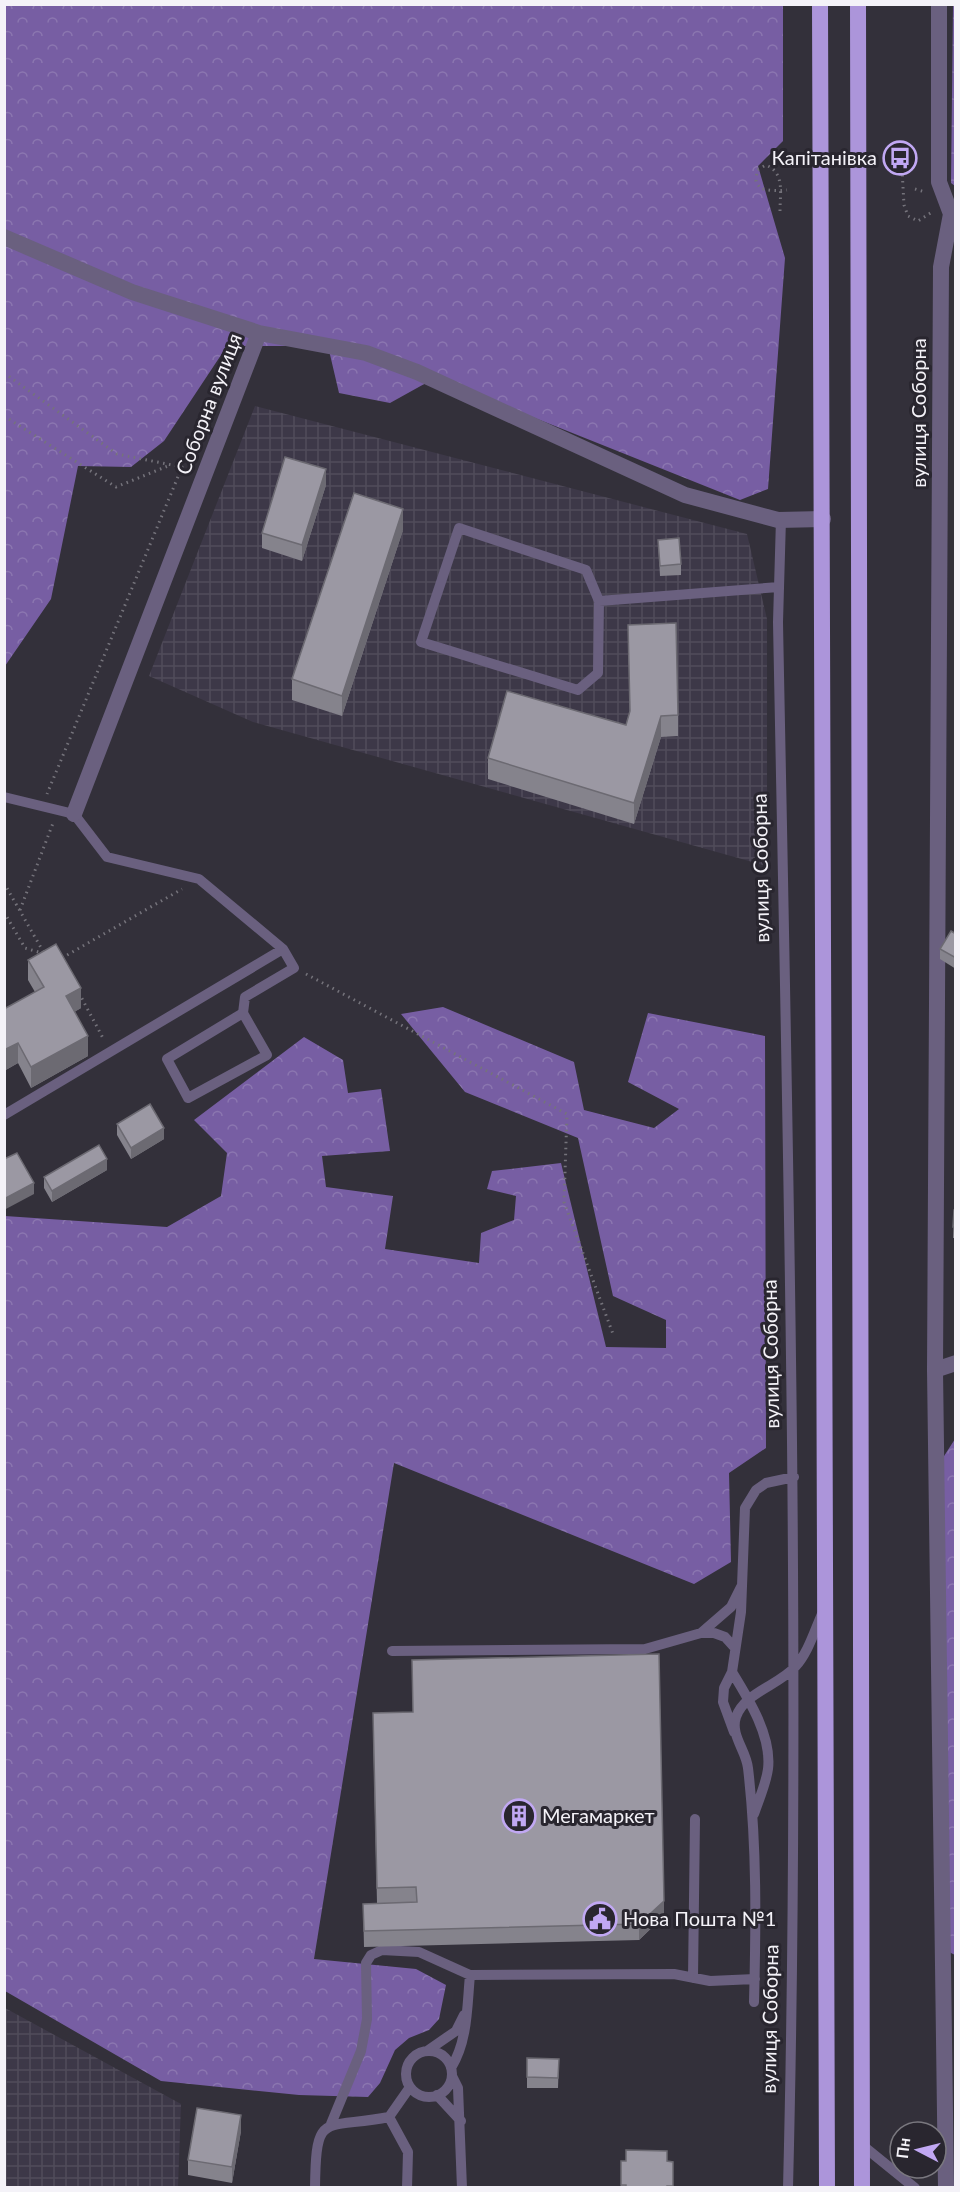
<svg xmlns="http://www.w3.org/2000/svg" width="960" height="2192" font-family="Lato,sans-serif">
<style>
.industrial{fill:url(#industrial-grid)}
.forest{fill:url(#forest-crowns)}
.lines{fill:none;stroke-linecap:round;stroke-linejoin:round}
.path{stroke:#75737b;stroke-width:3;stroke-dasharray:1.5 4.5;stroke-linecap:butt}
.service{stroke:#6a607f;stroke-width:10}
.minor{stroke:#6a607f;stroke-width:16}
.trunk{stroke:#ac95da;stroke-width:16}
.wall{fill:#85838c}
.shaded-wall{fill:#6c6a72}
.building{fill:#9b98a3;stroke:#6c6a72;stroke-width:1.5}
.labels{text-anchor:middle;stroke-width:6;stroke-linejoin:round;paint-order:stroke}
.poi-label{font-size:20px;fill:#f4f2f8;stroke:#29262f;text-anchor:start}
.street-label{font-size:20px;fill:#f4f2f8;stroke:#29262f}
</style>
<defs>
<pattern id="industrial-grid" width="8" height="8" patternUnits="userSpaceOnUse" patternTransform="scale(1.5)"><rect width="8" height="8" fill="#3d3848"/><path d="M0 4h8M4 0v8" fill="none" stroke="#504c5a"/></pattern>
<pattern id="forest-crowns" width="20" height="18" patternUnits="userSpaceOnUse" patternTransform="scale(1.5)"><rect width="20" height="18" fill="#775ea3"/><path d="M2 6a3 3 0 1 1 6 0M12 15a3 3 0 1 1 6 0" fill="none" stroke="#8b76b0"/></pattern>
</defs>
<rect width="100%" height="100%" fill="#33303a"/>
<path class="industrial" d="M255,406L747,534L767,619V866L253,722L149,676Z
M5,2008L181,2104L178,2187H5Z"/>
<path class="forest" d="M955,4L956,5L955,186L951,183L953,5Z
M5,5H783V141L758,166L785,258L768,489L740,500L435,378L390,403L339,393L328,346H227L164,441L131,467L78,466L51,599L5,666Z
M443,1007L574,1062L584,1110L654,1128L679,1109L628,1082L648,1013L765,1036L766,1448L729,1473L731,1562L694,1584L394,1463L314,1959L416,1969L446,1985L439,2019L429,2030L409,2038L395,2050L380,2083L368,2097L299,2095L161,2081L5,1991V1216L167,1227L221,1196L227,1153L194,1120L304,1037L343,1060L348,1093L381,1089L390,1151L322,1156L326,1187L393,1196L385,1249L479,1263L481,1233L514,1220L516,1196L487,1189L492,1171L561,1163L606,1347L666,1348V1320L613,1296L578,1138L465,1092L401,1014Z
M955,1439V1955L949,1952L937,1467Z"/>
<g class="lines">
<path class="path" d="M902,169L904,205L908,216L918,221L932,212
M915,189L925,192
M780,211C780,193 785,173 766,165L757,170L756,181L760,188C769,191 778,191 787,190
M4,373L117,454L182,467L47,794
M4,416L116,487L168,466
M4,883L44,953
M20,910L53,823
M4,912L25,948L45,954
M62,958L182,889
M306,974L567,1114L564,1202L613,1334
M79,993L104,1040"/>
<path class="service" d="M781,519L778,622C788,1144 801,1666 788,2188
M599,601L598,673L578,690L421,642L459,528L586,570L599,601L779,587
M4,797L74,814L107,857L199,879L283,949L294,968L245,997L243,1013L267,1055L188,1098L167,1059L243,1013
M4,1115L283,949
M701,1633L731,1607L741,1587
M392,1651L645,1649L701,1633H714L725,1637L735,1648
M732,1672C748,1698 772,1736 768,1769C766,1784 759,1799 754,1814
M734,1732L723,1702L724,1688L732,1672L741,1612L745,1508L756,1490L766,1483L794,1477
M693,1978L695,1819
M754,2002C756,1925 757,1845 748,1768C746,1750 730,1735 736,1717C744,1693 779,1685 795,1667C808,1653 814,1632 822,1614
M427,2051L456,2031L464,2015
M406 2074a23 23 0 1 1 46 0a23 23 0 1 1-46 0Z
M451,2068C468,2041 467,2006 470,1975
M452,2076L458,2088L462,2188
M437,2095L461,2121
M389,2117L408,2152L407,2188
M331,2124L361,2051L367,2019L366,1963L371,1955L382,1950L419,1952L470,1975L674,1974L710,1981L755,1979
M862,2145L915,2188
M315,2188C316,2109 323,2130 389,2117L410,2087"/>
<path class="minor" d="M939,4V182L951,214
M4,237L132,292L259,333
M74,814L259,333L366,353L417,372L685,495L778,520L823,519
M935,1370L956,1363
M946,2188L935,1370L941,267L951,214"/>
<path class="trunk" d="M820,4L827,2188
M858,4L862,2188"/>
</g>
<path class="wall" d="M326,485L302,561L262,548V533Z
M403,530L342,716L292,700V679Z
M658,540L681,564V575L660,576Z
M628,625L678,715V736L661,737L634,824L488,779V758L626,725L630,713Z
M956,934V969L940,959V949Z
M28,960L81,1008L74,1012L88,1056L31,1088L18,1063L4,1071L35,992L28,980Z
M117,1124L164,1139L131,1159L117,1135Z
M107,1170L52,1202L44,1188V1177Z
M954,1210H956V1238H953Z
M373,1729L664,1916L639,1940L364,1947L363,1904L377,1903Z
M527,2058L559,2059L558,2088H527Z
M241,2131L232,2183L188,2175V2160Z
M621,2161L673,2162V2187H621Z"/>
<path class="shaded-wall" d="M326,469V485L302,561V545Z
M403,509V530L342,716V696Z
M661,716V737L634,824V803Z
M81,988V1008L66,1017V996Z
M88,1036V1056L31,1088V1067Z
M18,1043V1063L4,1071V1050Z
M164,1128V1139L131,1159V1148Z
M107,1159V1170L52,1202V1191Z
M34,1183V1194L4,1210V1199Z
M664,1901V1916L639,1940V1924Z
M241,2115V2131L232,2183V2167Z"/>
<path class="building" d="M285,457L326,469L302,545L262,533Z
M354,493L403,509L342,696L292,679Z
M679,538L681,564L660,566L658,540Z
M676,623L678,715L661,716L634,803L488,758L507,691L626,725L630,711L628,625Z
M951,931L956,934V958L940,949Z
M56,944L81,988L66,996L88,1036L31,1067L18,1043L4,1050V1009L44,987L28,960Z
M150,1104L164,1128L131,1148L117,1124Z
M99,1145L107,1159L52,1191L44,1177Z
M17,1153L34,1183L4,1199V1159Z
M954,1210H956V1227H953Z
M659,1654L664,1901L639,1924L364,1931L363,1904L417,1902L416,1887L377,1888L373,1713L413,1712L412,1660Z
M527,2058L559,2059L558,2078L527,2077Z
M197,2108L241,2115L232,2167L188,2160Z
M626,2150L667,2151V2161L673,2162V2186H667V2187H626V2185H621V2161H626Z"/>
<defs>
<g id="bus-ring" transform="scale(1.725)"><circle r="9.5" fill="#29262f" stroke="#c1a8f3" stroke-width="1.5"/><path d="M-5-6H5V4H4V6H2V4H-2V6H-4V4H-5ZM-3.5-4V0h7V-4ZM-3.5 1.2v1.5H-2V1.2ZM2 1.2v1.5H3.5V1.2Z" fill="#c1a8f3"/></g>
<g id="building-ring" transform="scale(1.725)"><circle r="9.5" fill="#29262f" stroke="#c1a8f3" stroke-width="1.5"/><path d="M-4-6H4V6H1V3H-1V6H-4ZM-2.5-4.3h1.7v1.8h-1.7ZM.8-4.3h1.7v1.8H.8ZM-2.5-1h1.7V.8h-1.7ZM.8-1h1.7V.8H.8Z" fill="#c1a8f3"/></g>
<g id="civic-ring" transform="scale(1.725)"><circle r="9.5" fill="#29262f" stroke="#c1a8f3" stroke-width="1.5"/><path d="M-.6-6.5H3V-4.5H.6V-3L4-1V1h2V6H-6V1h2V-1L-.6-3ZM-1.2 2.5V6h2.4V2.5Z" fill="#c1a8f3"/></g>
</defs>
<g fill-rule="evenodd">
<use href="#bus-ring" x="900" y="158"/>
<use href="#building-ring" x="519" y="1816"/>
<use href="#civic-ring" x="600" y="1919"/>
</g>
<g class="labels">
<g class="poi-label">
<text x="877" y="165" text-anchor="end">Капітанівка</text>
<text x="542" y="1823">Мегамаркет</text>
<text x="623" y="1926">Нова Пошта №1</text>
</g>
<g class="street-label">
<text transform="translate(209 404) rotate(-69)" y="7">Соборна вулиця</text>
<text transform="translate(919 413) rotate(-90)" y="7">вулиця Соборна</text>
<text transform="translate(761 868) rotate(-91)" y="7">вулиця Соборна</text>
<text transform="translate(771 1354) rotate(-91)" y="7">вулиця Соборна</text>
<text transform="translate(770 2019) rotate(-89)" y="7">вулиця Соборна</text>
</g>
</g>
<rect width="960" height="2192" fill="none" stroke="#f4f2f8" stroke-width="12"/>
<g transform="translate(918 2150) rotate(277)"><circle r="28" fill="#29262f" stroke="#7a787f" stroke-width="1.5"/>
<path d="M0-4.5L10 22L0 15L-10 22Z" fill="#c1a8f3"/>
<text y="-9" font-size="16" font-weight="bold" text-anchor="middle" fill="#f4f2f8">Пн</text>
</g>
</svg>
